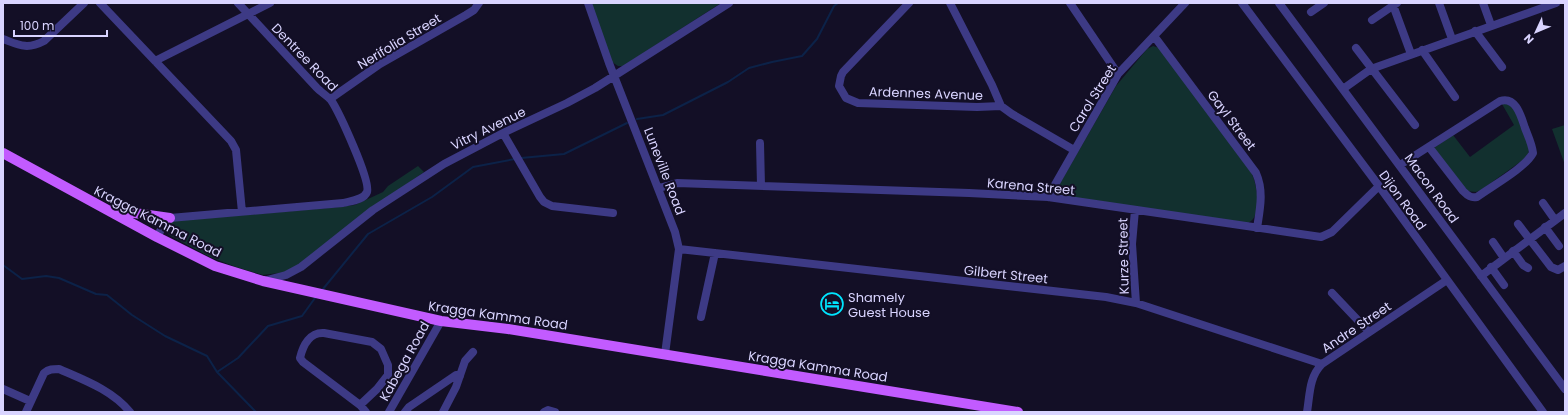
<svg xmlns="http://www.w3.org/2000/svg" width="1568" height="415" font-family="Poppins,sans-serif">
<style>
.green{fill:#12302f}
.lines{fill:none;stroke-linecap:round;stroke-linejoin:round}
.stream{stroke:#0c2248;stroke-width:2}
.minor{stroke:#3d3a85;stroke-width:8}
.major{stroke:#c25bff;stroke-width:10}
.labels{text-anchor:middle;stroke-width:4;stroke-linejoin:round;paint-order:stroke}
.street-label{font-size:13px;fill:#d9d4ff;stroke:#130f26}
.poi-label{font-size:13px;fill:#d9d4ff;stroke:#130f26;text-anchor:start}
</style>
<rect width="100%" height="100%" fill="#130f26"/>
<path class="green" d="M591,3H721L623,66H618L612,62Z
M1153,46L1159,48L1251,172C1257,183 1263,217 1248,223L1063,196L1060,193L1058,187L1116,86L1147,49Z
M1507,103L1518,113L1530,147L1527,157L1481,190L1476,192L1466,191L1434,148L1453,135L1470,157L1514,125L1502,104Z
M1565,125V165L1552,129Z
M418,166L424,172L362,215L296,267L286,272L263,275L236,267L210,257L169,235L167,230L169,225L173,221L340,207L355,205L383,192L388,186Z"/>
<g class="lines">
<path class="stream" d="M637,119L663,115L728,82L749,68L772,62L802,56L817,39L834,6L838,3
M521,158L564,154L627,123
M3,265L22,279L46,276L59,278L96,294L107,295L132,315L165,336L207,356L217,372L256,412
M323,289L368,234L432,197L473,167L515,159
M217,372L238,358L268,326L302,316L315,298"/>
<path class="minor" d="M100,3L231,141L236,150L242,212
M588,3L609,63L675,232L679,249L665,354
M909,3L843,72L841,76L839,86L846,98L858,103L977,107L1001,106
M950,3L992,85L1001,106L1012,114L1074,150
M1070,3L1118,74
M1242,3L1379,186L1543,412
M1279,3L1565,389
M1439,3L1452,39
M1483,3L1491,25
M1393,5L1411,54
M1311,12L1324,3
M1372,20L1397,3
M1475,31L1502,67
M1154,36L1256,173C1264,191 1260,209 1257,228
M3,39C19,45 27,50 44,41L84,3
M1356,48L1415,125
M1422,50L1455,97
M155,61L270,3
M1343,89L1371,69L1556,3
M330,99L380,64L466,15L474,10L479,3
M503,133L540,197L544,202L552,206L613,213
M760,143L761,186
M1400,165L1500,101C1516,96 1521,116 1525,128C1528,136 1532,144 1533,153C1525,168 1492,186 1477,197C1471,198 1468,196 1463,191L1429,147
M659,188L677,183L969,193L1048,197L1321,237L1332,232L1379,186
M1048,197L1118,74L1185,3
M1543,203L1555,220
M1135,210L1132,244L1136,303
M1518,224L1551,267L1558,270L1565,266
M1545,227L1559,246
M157,237L165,222L170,218L343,203C350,201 364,200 367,192C371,181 339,112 331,100C327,96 321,92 317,88L238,3
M1493,242L1504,258
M679,249L1106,297L1136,303L1322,364
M1513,251L1523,265L1528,268
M1491,267L1504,285
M1481,276L1565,213
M263,281L286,275L301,267L373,210L444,164L503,133L567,103L595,88L729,3
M1332,293L1369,332
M701,317L715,253
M3,389L30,401
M360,405L377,389L388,375V365L381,349L372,342L324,333C310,332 303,345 300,358L303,362L360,405L366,412
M26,412L44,373C49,369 53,369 59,369C84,380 112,390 130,412
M389,412L441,321
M405,412L409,407L456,375L460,376
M443,412L456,387L465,361L473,352
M544,412L548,410L555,412
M1307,412C1310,394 1309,377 1322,364L1447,280"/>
<path class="major" d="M3,153L157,237L215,266L263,281L441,321L508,329L1018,412
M113,210L170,218"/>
</g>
<defs>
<g id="hotel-ring" transform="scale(1.15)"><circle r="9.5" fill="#130f26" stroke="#00e5ff" stroke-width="1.5"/><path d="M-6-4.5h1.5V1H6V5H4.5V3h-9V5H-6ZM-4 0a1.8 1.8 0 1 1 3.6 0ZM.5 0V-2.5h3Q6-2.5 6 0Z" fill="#00e5ff"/></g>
</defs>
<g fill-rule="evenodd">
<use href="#hotel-ring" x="832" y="304"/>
</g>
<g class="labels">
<g class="street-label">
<text transform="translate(399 41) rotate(-31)" y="5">Nerifolia Street</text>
<text transform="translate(305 57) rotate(46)" y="5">Dentree Road</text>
<text transform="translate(926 93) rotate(2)" y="5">Ardennes Avenue</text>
<text transform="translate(1092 98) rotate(-58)" y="5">Carol Street</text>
<text transform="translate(1232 120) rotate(53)" y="5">Gayl Street</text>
<text transform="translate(488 128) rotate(-26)" y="5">Vitry Avenue</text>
<text transform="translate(665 171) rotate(69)" y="5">Luneville Road</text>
<text transform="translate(1031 186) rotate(5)" y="5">Karena Street</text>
<text transform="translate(1432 188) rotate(54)" y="5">Macon Road</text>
<text transform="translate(1403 200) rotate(54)" y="5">Dijon Road</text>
<text transform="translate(158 221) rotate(27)" y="5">Kragga Kamma Road</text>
<text transform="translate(1123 256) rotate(-91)" y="5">Kurze Street</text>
<text transform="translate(1006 274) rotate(6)" y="5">Gilbert Street</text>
<text transform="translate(498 315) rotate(8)" y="5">Kragga Kamma Road</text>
<text transform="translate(1356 327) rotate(-34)" y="5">Andre Street</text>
<text transform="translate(404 361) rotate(-61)" y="5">Kabega Road</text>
<text transform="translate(818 366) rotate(9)" y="5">Kragga Kamma Road</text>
</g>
<g class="poi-label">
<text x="848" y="302">Shamely<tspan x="848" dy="15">Guest House</tspan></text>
</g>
</g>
<rect width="1568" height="415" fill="none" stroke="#d9d4ff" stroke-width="8"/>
<g transform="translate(1536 32) rotate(226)" stroke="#130f26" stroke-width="3" paint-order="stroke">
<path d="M0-3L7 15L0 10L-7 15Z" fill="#d9d4ff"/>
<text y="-6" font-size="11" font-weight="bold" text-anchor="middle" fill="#d9d4ff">N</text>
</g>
<path d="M14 30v6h93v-6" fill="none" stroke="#d9d4ff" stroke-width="2"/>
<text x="20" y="30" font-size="12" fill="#d9d4ff" stroke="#130f26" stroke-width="3" paint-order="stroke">100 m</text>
</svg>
